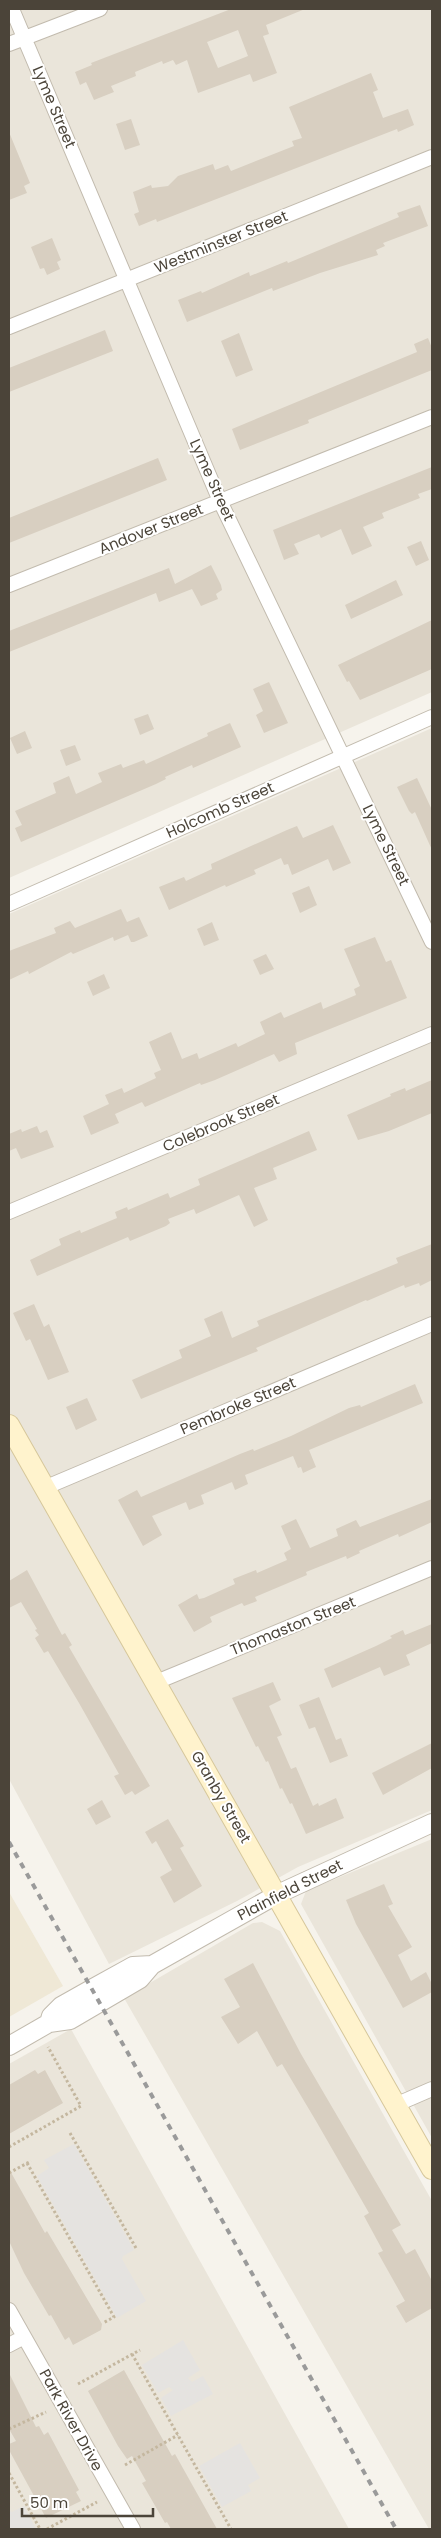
<svg xmlns="http://www.w3.org/2000/svg" width="441" height="2538" font-family="Poppins,sans-serif">
<style>
.residential{fill:#eae5da}
.education{fill:#efe8d6}
.parking{fill:#e5e3e0}
.building{fill:#d8cfc1;fill-rule:evenodd}
.lines{fill:none;stroke-linecap:round;stroke-linejoin:round}
.minor-casing{stroke:#c2bbae;stroke-width:16}
.tertiary-casing{stroke:#c2bbae;stroke-width:20}
.secondary-casing{stroke:#d6c79b;stroke-width:22}
.path{stroke:#c4b79f;stroke-width:3;stroke-dasharray:2.5 2.5;stroke-linecap:butt}
.minor{stroke:#fff;stroke-width:14}
.tertiary{stroke:#fff;stroke-width:18}
.secondary{stroke:#fff3cd;stroke-width:20}
.rail{stroke:#9a9a9a;stroke-width:4;stroke-dasharray:6 6;stroke-linecap:butt}
.labels{text-anchor:middle;stroke-width:4;stroke-linejoin:round;paint-order:stroke}
.street-label{font-size:15px;fill:#4b4439;stroke:#fff}
</style>
<rect width="100%" height="100%" fill="#f6f3ec"/>
<path class="residential" d="M9,9H432V692L9,878Z
M432,728V1810L298,1867L237,1901L109,1964L9,1779V914Z
M432,1839V2138L301,1904L306,1891Z
M262,1922L280,1931L432,2201V2529H429L124,1998L253,1923Z
M71,2029L349,2529H9V2064Z"/>
<path class="education" d="M9,1892L63,1986L9,2017Z"/>
<path class="parking" d="M74,2144L134,2250L123,2256L122,2259L146,2301L117,2318L37,2176L49,2168L44,2160Z
M183,2340L200,2370L188,2378L192,2382L203,2376L213,2394L171,2416L161,2398L173,2390L169,2387L158,2393L142,2365Z
M240,2443L260,2478L248,2485L251,2491L222,2507L199,2466Z
M24,2506L36,2529H9V2510L12,2512Z"/>
<path class="building" d="M231,9H305L266,25L269,34L263,36L277,73L253,82L250,74L198,93L187,60L176,65L173,60L163,64L162,61L135,72L136,76L111,86L114,92L94,100L86,82L80,85L75,72L92,65L91,63ZM238,30L248,56L218,68L207,42Z
M371,73L378,90L373,92L383,118L408,109L414,125L398,132L397,129L157,222L156,219L139,226L134,214L139,212L133,192L151,185L152,188L168,186L178,176L213,164L215,170L228,165L231,171L294,146L292,141L302,138L289,107Z
M131,119L140,145L125,150L116,124Z
M9,132L30,183L24,186L27,193L9,200Z
M420,205L428,226L383,243L385,246L376,250L378,255L320,273L273,291L272,288L187,322L178,300L201,291L202,293L249,272L250,276L287,261L288,263L399,217L397,213Z
M52,238L61,260L57,262L60,269L47,275L44,268L40,269L31,247Z
M105,330L113,351L9,392V368Z
M239,333L253,370L236,377L221,341Z
M428,338L432,348V370L308,420L309,423L240,450L232,429L417,352L414,344Z
M158,458L167,480L9,543V518Z
M432,467V489L418,494L420,498L382,513L384,518L363,527L372,546L352,555L341,529L321,538L319,534L294,544L299,554L284,560L273,530Z
M421,541L429,560L416,566L407,547Z
M211,565L221,585L222,590L216,594L218,599L201,606L192,589L159,602L156,593L9,652V631L169,568L175,584Z
M396,580L403,595L351,619L345,605Z
M432,620V669L360,700L349,681L347,682L338,665Z
M269,682L288,723L264,733L256,715L263,711L253,689Z
M148,714L154,729L140,735L134,719Z
M230,723L241,747L193,768L192,765L165,777L166,779L156,784L21,842L15,828L22,825L15,811L56,793L53,783L69,776L76,794L102,782L98,773L121,764L123,768L144,760L146,764L208,736L207,733Z
M25,731L32,748L17,754L10,738Z
M75,745L81,760L66,766L60,750Z
M417,778L432,810V850L415,812L412,814L409,811L397,787Z
M333,825L351,863L333,871L328,859L292,875L288,864L284,865L281,858L254,870L256,874L226,887L225,885L169,910L159,887L184,877L186,881L212,869L211,864L287,830L297,826L303,838Z
M309,886L317,905L300,913L292,893Z
M121,909L127,922L139,917L148,936L134,942H131L128,935L114,941L113,937L73,954L71,952L29,974L28,971L9,980V951L56,933L54,928L70,921L75,928Z
M212,922L219,940L204,946L197,929Z
M375,937L386,962L391,960L407,998L295,1043L297,1054L279,1062L274,1054L215,1080L201,1085L200,1083L145,1107L142,1102L115,1114L119,1123L91,1135L83,1116L109,1104L105,1095L122,1088L124,1093L156,1078L154,1073L161,1070L149,1042L171,1032L182,1059L197,1053L199,1059L236,1043L238,1047L265,1034L260,1022L281,1012L284,1018L321,1002L323,1009L356,995L354,989L360,986L344,949Z
M266,954L274,969L260,975L253,960Z
M104,974L110,988L93,996L87,982Z
M432,1080V1113L389,1131L358,1140L347,1115L391,1096L390,1094L405,1088L406,1091Z
M37,1126L40,1133L47,1130L54,1147L21,1159L16,1148L9,1151V1134L21,1129L22,1132Z
M309,1131L317,1150L273,1168L277,1179L254,1188L268,1220L254,1227L239,1195L196,1214L194,1209L168,1219L170,1223L166,1226L130,1241L128,1237L37,1276L30,1260L61,1245L59,1239L80,1230L81,1233L117,1218L115,1212L127,1207L128,1210L168,1193L170,1198L200,1185L198,1179Z
M432,1244V1280L420,1286L419,1283L405,1288L404,1285L367,1301L366,1300L256,1348L258,1351L141,1399L132,1380L182,1358L179,1350L211,1336L204,1319L222,1311L232,1338L259,1326L257,1321L398,1263L396,1258Z
M34,1304L44,1327L49,1324L69,1372L48,1380L30,1339L26,1341L13,1313Z
M415,1384L423,1403L309,1450L316,1467L303,1473L301,1467L298,1468L293,1456L245,1475L248,1484L235,1490L232,1482L201,1495L204,1504L189,1510L186,1502L152,1516L162,1535L143,1546L118,1500L137,1490L141,1497L240,1454L253,1449L254,1451L291,1436L349,1408L360,1405L361,1407Z
M87,1398L97,1420L76,1430L66,1407Z
M432,1499V1522L399,1537L398,1534L359,1551L360,1553L347,1559L346,1556L306,1572L307,1575L255,1597L257,1601L244,1606L242,1603L210,1617L212,1622L194,1632L178,1605L197,1594L199,1599L204,1598L235,1584L233,1579L256,1570L257,1573L287,1560L284,1553L291,1549L281,1526L296,1519L310,1548L338,1536L336,1529L356,1520L360,1527Z
M27,1570L62,1635L65,1633L72,1645L69,1647L150,1786L135,1795L132,1791L125,1795L114,1776L119,1774L79,1703L48,1651L44,1653L35,1638L39,1635L35,1630L37,1629L21,1602L9,1608V1581Z
M432,1624V1643L406,1655L410,1665L384,1676L380,1667L332,1688L324,1669L376,1646L392,1638L390,1636L403,1630L405,1635Z
M273,1682L281,1700L269,1706L282,1735L277,1737L291,1769L296,1767L313,1806L318,1803L319,1806L336,1798L344,1818L306,1834L292,1803L290,1804L282,1788L280,1789L268,1761L266,1762L258,1746L256,1747L232,1698Z
M319,1697L336,1740L341,1738L348,1756L330,1763L315,1727L309,1729L299,1705Z
M432,1743V1768L383,1795L372,1773Z
M102,1800L111,1817L96,1825L87,1809Z
M168,1819L184,1846L180,1848L202,1886L174,1903L160,1877L172,1870L156,1841L152,1844L145,1832Z
M384,1884L393,1904L388,1906L412,1947L398,1955L411,1981L426,1972L432,1984V1992L403,2008L356,1924L346,1900Z
M253,1963L301,2054L401,2225L392,2230L406,2254L415,2249L432,2281V2308L406,2323L396,2306L405,2301L378,2253L383,2251L364,2216L369,2213L316,2121L282,2064L277,2067L257,2031L238,2044L221,2017L240,2007L224,1979Z
M35,2070L38,2074L45,2070L63,2103L9,2134V2085Z
M9,2169L45,2233L47,2231L102,2324L101,2330L73,2345L69,2337L65,2340L51,2315L49,2316L24,2273L9,2241Z
M124,2370L172,2456L175,2454L217,2529H171L167,2522L165,2523L142,2483L146,2481L132,2456L127,2459L118,2446L88,2391Z
M9,2373L36,2427L39,2426L44,2435L48,2432L79,2490L76,2492L81,2501L46,2518L9,2450V2444L16,2441L9,2429Z"/>
<g class="lines">
<g class="minor-casing">
<path id="minor" d="M12,9L220,501L432,942
M9,44L100,9
M9,327L432,157
M9,585L432,417
M9,904L432,717
M9,1212L432,1034
M44,1488L432,1324
M154,1683L432,1568
M395,2105L432,2089
M9,2310L133,2529
M9,2345L24,2337"/>
</g>
<g class="tertiary-casing">
<path id="tertiary" d="M49,2023L51,2016L61,2006L93,1988L133,1966L152,1965
M9,2046L49,2023L70,2020L140,1979L152,1965L278,1894L432,1823"/>
</g>
<g class="secondary-casing">
<path id="secondary" d="M9,1425L432,2169"/>
</g>
<path class="path" d="M70,2133L136,2248
M9,2147L81,2106L48,2047
M27,2163L114,2317L103,2323
M9,2173L31,2161
M132,2354L231,2529
M78,2384L140,2350
M9,2429L46,2412
M125,2465L178,2435
M9,2473L40,2529
M47,2529L97,2502"/>
<use href="#minor" class="minor"/>
<use href="#tertiary" class="tertiary"/>
<use href="#secondary" class="secondary"/>
<path class="rail" d="M9,1842L396,2529"/>
</g>
<g class="labels">
<g class="street-label">
<text transform="translate(54 107) rotate(67)" y="5">Lyme Street</text>
<text transform="translate(221 242) rotate(-22)" y="5">Westminster Street</text>
<text transform="translate(212 480) rotate(66)" y="5">Lyme Street</text>
<text transform="translate(151 529) rotate(-22)" y="5">Andover Street</text>
<text transform="translate(220 810) rotate(-24)" y="5">Holcomb Street</text>
<text transform="translate(386 845) rotate(64)" y="5">Lyme Street</text>
<text transform="translate(221 1123) rotate(-23)" y="5">Colebrook Street</text>
<text transform="translate(238 1406) rotate(-23)" y="5">Pembroke Street</text>
<text transform="translate(293 1626) rotate(-22)" y="5">Thomaston Street</text>
<text transform="translate(221 1797) rotate(60)" y="5">Granby Street</text>
<text transform="translate(290 1890) rotate(-27)" y="5">Plainfield Street</text>
<text transform="translate(71 2420) rotate(61)" y="5">Park River Drive</text>
</g>
</g>
<rect width="441" height="2538" fill="none" stroke="#4b4439" stroke-width="20"/>
<path d="M22 2508v8h131v-8" fill="none" stroke="#4b4439" stroke-width="2.5"/>
<text x="30" y="2508" font-size="15" fill="#4b4439" stroke="#ffffff" stroke-width="4" paint-order="stroke">50 m</text>
</svg>
